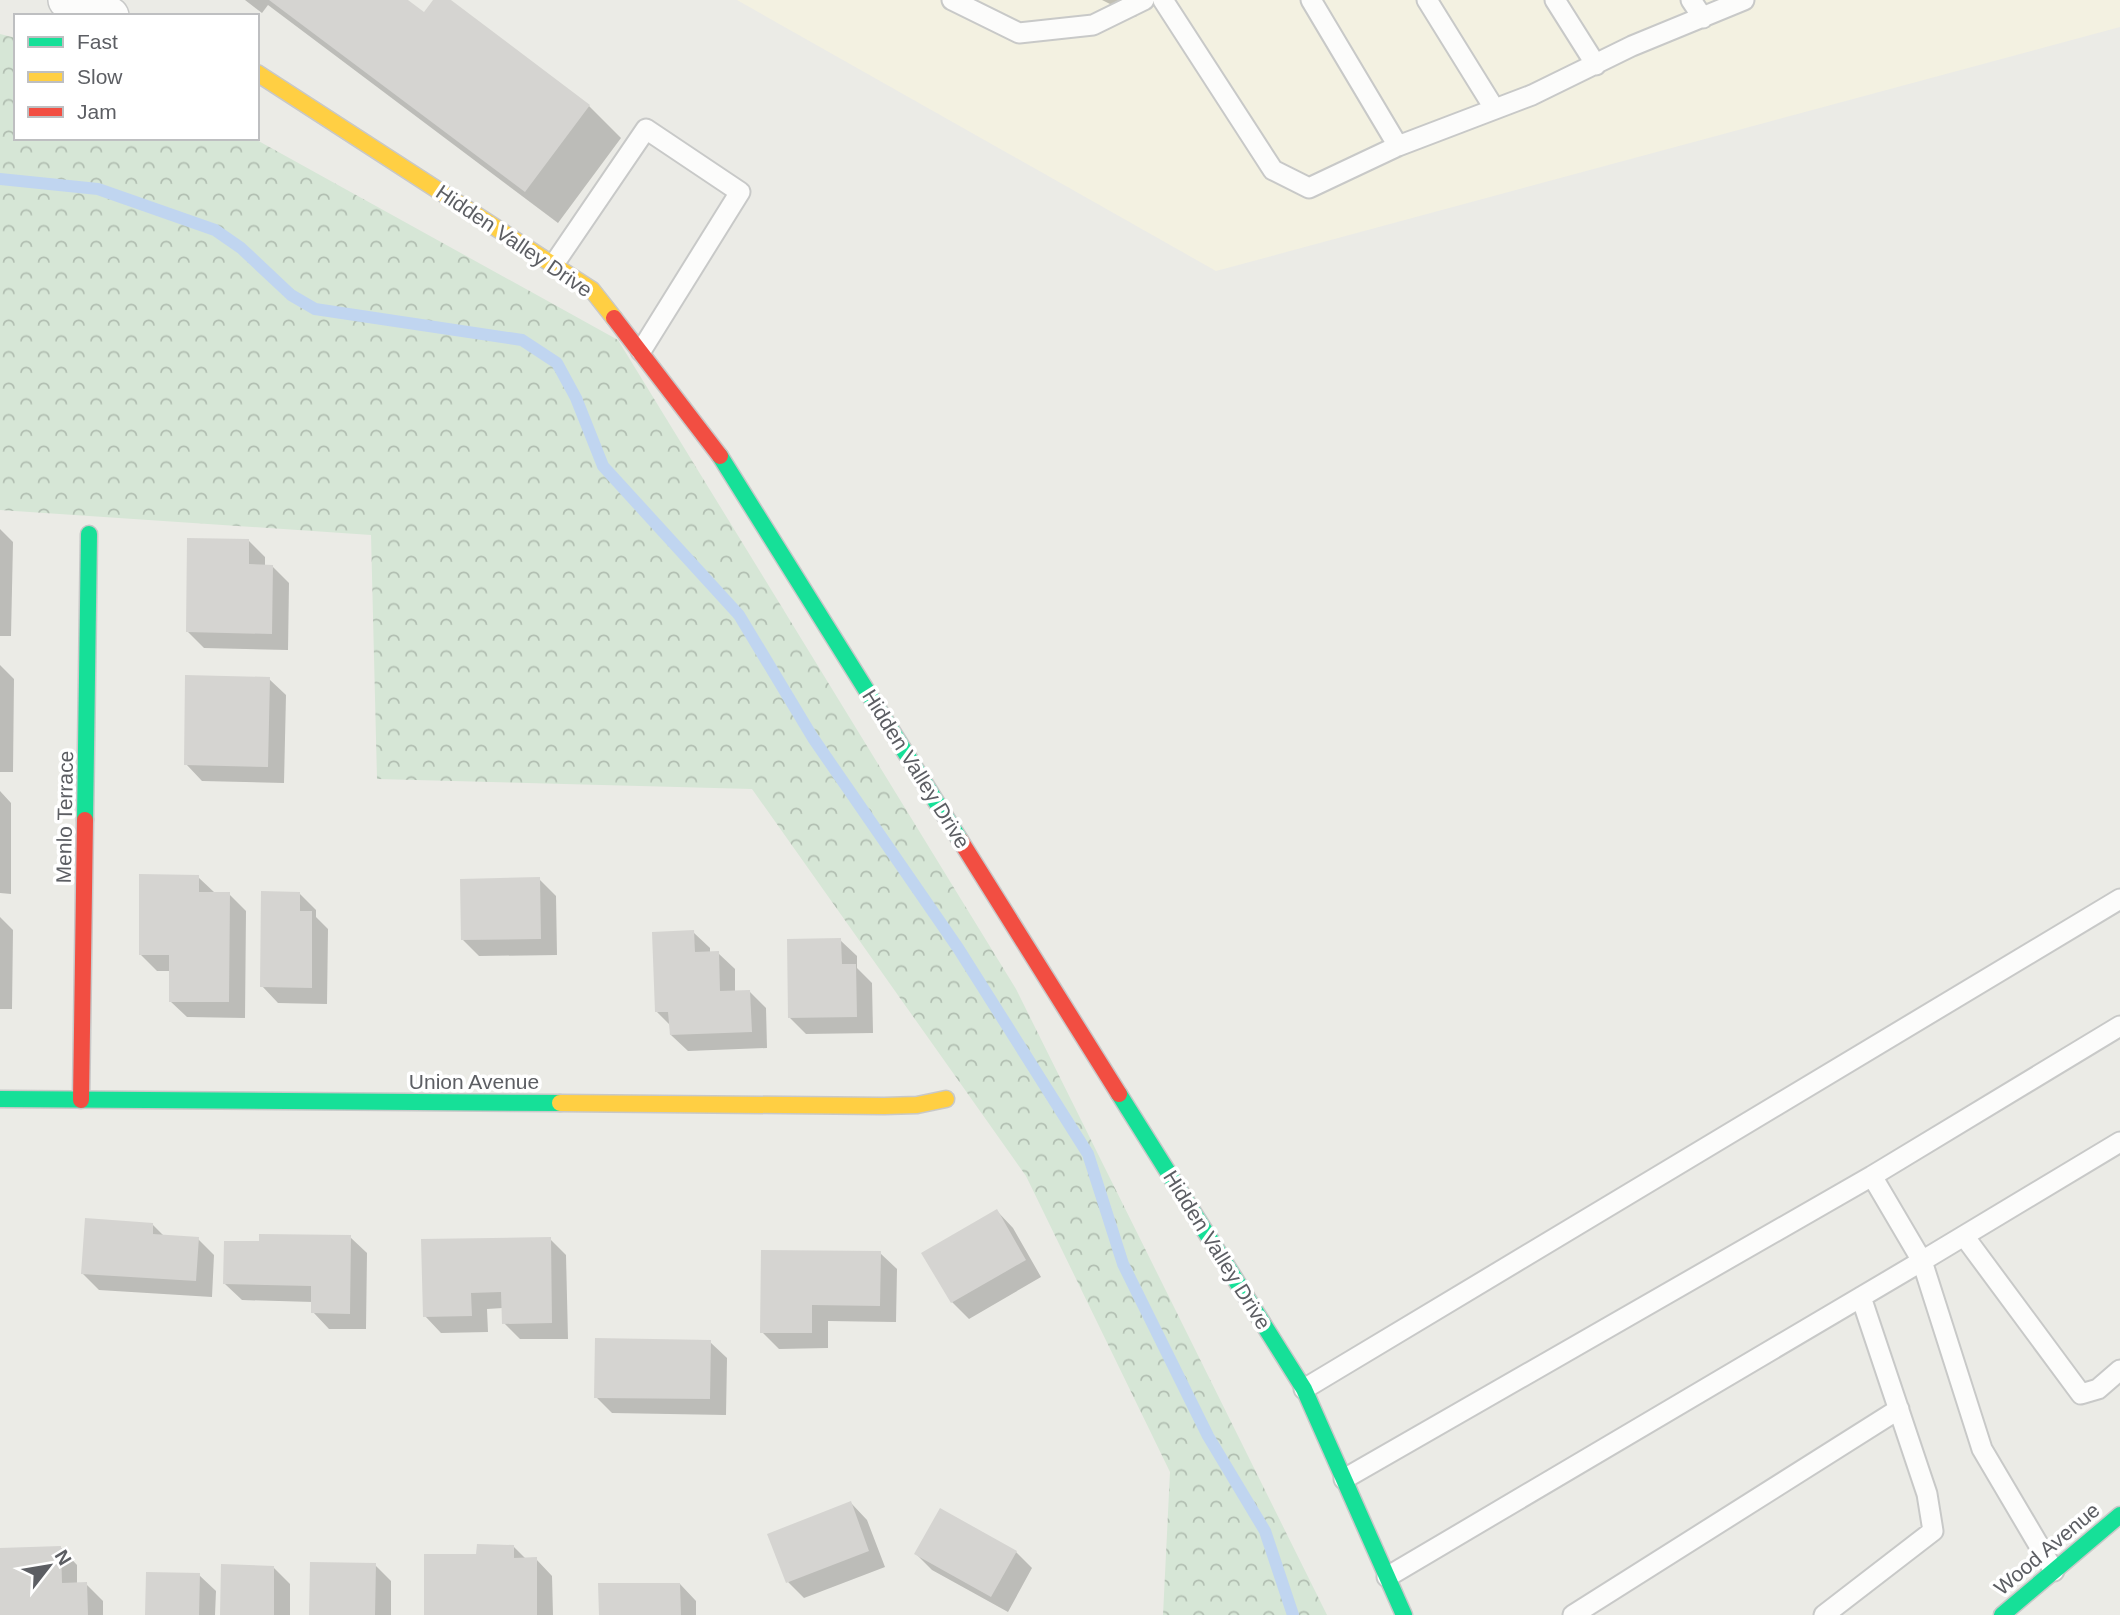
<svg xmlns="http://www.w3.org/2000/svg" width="2120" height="1615" font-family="Arial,sans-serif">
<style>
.commercial{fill:#f3f1e1}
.forest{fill:url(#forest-crowns)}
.shadow{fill:#0003}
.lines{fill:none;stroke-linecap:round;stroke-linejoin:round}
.stream{stroke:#c0d5f0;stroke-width:12}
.building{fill:#d5d4d1}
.lane-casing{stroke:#c8c9c8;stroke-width:23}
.street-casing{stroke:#c8c9c8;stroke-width:40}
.fast-casing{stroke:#c8c8c8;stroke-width:19}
.slow-casing{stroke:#c8c8c8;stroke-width:19}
.jam-casing{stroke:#c8c8c8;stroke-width:19}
.lane{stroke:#fcfcfb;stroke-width:19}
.street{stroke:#fcfcfb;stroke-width:37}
.fast{stroke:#16e098;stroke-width:16}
.slow{stroke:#ffcf43;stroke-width:16}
.jam{stroke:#f24e42;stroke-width:16}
.labels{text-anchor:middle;stroke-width:7;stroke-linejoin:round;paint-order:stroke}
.street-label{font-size:21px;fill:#5c5e63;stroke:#fff}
</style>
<defs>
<pattern id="forest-crowns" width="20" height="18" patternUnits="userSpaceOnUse" patternTransform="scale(1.75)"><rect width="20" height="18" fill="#d6e6d6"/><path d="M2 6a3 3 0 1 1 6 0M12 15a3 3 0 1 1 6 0" fill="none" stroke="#b1beb1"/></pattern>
</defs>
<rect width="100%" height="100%" fill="#ebebe6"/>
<path class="commercial" d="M737,0H2120V27L1216,271Z"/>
<path class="forest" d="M0,34L16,38V138H253L618,340L1016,989L1327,1615H1163L1170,1472L1026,1176L752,789L377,779L371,535L0,510Z"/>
<path class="shadow" d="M245,0H405L424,15L436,0H448L589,106L621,138L558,223L268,5L262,13Z
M1102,0H1144L1136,17Z
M0,529L13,542L11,636H0Z
M249,541L265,557V566H272L289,583L288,650L204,648L188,632Z
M0,665L14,679L13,772H0Z
M269,679L286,695L284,783L202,781L186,764Z
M0,791L11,803V894L0,893Z
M198,877L215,893L229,894L246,911L245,1018L187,1017L170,1001V971H157L141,955Z
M539,879L556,896L557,955L479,956L463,940Z
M299,893L316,910V917L328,929L327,1004L278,1003L262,986Z
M0,917L13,930L12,1009H0Z
M693,932L710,948V953H718L735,969V992H750L766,1008L767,1048L688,1051L671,1035V1026L657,1012Z
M840,940L857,956V968L872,983L873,1033L806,1034L790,1018Z
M997,1211L1013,1228L1041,1277L969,1319L952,1302Z
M152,1224L164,1236L198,1239L214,1255L212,1297L99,1290L83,1274Z
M350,1237L367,1253L366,1329H329L313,1312V1302L242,1300L225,1284Z
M550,1239L566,1255L568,1339H520L504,1323L503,1308L487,1309L488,1332L441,1333L425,1316Z
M880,1253L897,1269L896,1322L828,1321V1348L779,1349L762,1332Z
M710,1342L727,1358L726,1415L612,1413L596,1397Z
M851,1503L867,1520L885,1567L804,1598L788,1582Z
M513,1546L526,1559H536L552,1576L553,1615H426L478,1556Z
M61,1548L77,1565V1584H86L103,1601V1615H0V1549Z
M1016,1552L1032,1568L1008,1612L932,1570L916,1554Z
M375,1565L391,1581V1615H311Z
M273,1567L290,1584V1615H222Z
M199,1575L216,1591L215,1615H147Z
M680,1584L696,1601V1615H600Z"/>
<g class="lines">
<path class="stream" d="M0,179L98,189L215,230L241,248L291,295L315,309L522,340L557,363L576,398L603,466L739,615L813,738L958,948L1088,1154L1123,1264L1208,1436L1265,1531L1293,1615"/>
</g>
<path class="building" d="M269,0H408L424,12L433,0H451L590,105L525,192Z
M187,538L249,539V564L273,565L272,634L186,632Z
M185,675L270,677L268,767L184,765Z
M139,874L199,875V892H230L229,1002H169V955H139Z
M540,877L541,939L461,940L460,879Z
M261,891L300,892V911H312V988L260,987Z
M694,930L695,952L719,951L720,991L750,990L752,1032L670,1035L668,1012H655L652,932Z
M841,938L842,964H856L857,1017L788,1018L787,939Z
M997,1209L1026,1260L951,1303L921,1253Z
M85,1218L153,1223V1234L199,1237L196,1281L81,1274Z
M259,1234L351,1235L350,1314L311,1313V1286L223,1284L224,1241H259Z
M551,1237L552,1323L502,1324L501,1292L471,1293L472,1316L423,1317L421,1239Z
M761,1250L881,1251L880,1306L812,1305V1333H760Z
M595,1338L711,1340L710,1399L594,1398Z
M851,1501L869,1551L786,1583L767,1534Z
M940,1508L1017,1551L991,1597L914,1554Z
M477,1544L514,1545V1558L537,1557V1615H424V1554H476Z
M61,1546L62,1583L87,1582L88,1615H0V1548Z
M310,1562L376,1563L375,1615H309Z
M221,1564L274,1566V1615H220Z
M146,1572L200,1573L199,1615H145Z
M598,1583H680L681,1615H599Z"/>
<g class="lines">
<g class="lane-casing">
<path id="lane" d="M952,0L1019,33L1093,25L1144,0
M1163,0L1273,170L1309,188L1398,146L1532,95L1632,46L1744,0
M1311,0L1398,146
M1427,0L1494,108
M1555,0L1596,65
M1691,0L1703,18
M554,264L646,129L740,192L641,351
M1872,1176L2120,1026
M1964,1236L2081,1394L2098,1389L2120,1370
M1304,1389L2120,899
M1344,1479L1872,1176L1922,1261L1387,1577
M2054,1571L1982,1449L1922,1261L2120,1142
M1573,1615L1899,1409
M1824,1615L1933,1531L1927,1494L1861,1297"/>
</g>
<g class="street-casing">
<path id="street" d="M67,0L110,16"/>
</g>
<g class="fast-casing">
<path id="fast" d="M720,456L960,840
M85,820L89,534
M1119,1094L1304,1389L1404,1615
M0,1099L560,1103
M2002,1615L2120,1515"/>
</g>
<g class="slow-casing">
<path id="slow" d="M257,73L592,290L614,318
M560,1103L884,1106L917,1105L946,1099"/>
</g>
<g class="jam-casing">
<path id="jam" d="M614,318L720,456
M960,840L1119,1094
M81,1100L85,820"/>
</g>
<use href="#lane" class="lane"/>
<use href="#street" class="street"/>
<use href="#fast" class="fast"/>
<use href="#slow" class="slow"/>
<use href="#jam" class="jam"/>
</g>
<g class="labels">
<g class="street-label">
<text transform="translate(514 241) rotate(34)" y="7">Hidden Valley Drive</text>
<text transform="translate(916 769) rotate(58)" y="7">Hidden Valley Drive</text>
<text transform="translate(65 817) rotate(-89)" y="7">Menlo Terrace</text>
<text x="474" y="1089">Union Avenue</text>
<text transform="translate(1217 1250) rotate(58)" y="7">Hidden Valley Drive</text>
<text transform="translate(2047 1549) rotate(-40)" y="7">Wood Avenue</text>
</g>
</g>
<rect x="14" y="14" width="245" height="126" fill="#ffffff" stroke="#bebfc1" stroke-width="2"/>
<rect x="28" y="37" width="35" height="10" fill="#16e098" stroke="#bebfc1" stroke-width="2"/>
<text x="77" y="49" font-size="21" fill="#5c5e63">Fast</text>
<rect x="28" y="72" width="35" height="10" fill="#ffcf43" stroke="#bebfc1" stroke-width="2"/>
<text x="77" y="84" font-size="21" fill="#5c5e63">Slow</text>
<rect x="28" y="107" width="35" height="10" fill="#f24e42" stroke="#bebfc1" stroke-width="2"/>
<text x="77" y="119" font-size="21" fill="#5c5e63">Jam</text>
<g transform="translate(49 1566) rotate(59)" stroke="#ffffff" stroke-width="5" paint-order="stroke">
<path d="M0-5L12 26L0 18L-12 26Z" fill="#5c5e63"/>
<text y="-10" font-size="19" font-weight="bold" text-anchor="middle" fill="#5c5e63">N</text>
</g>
</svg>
